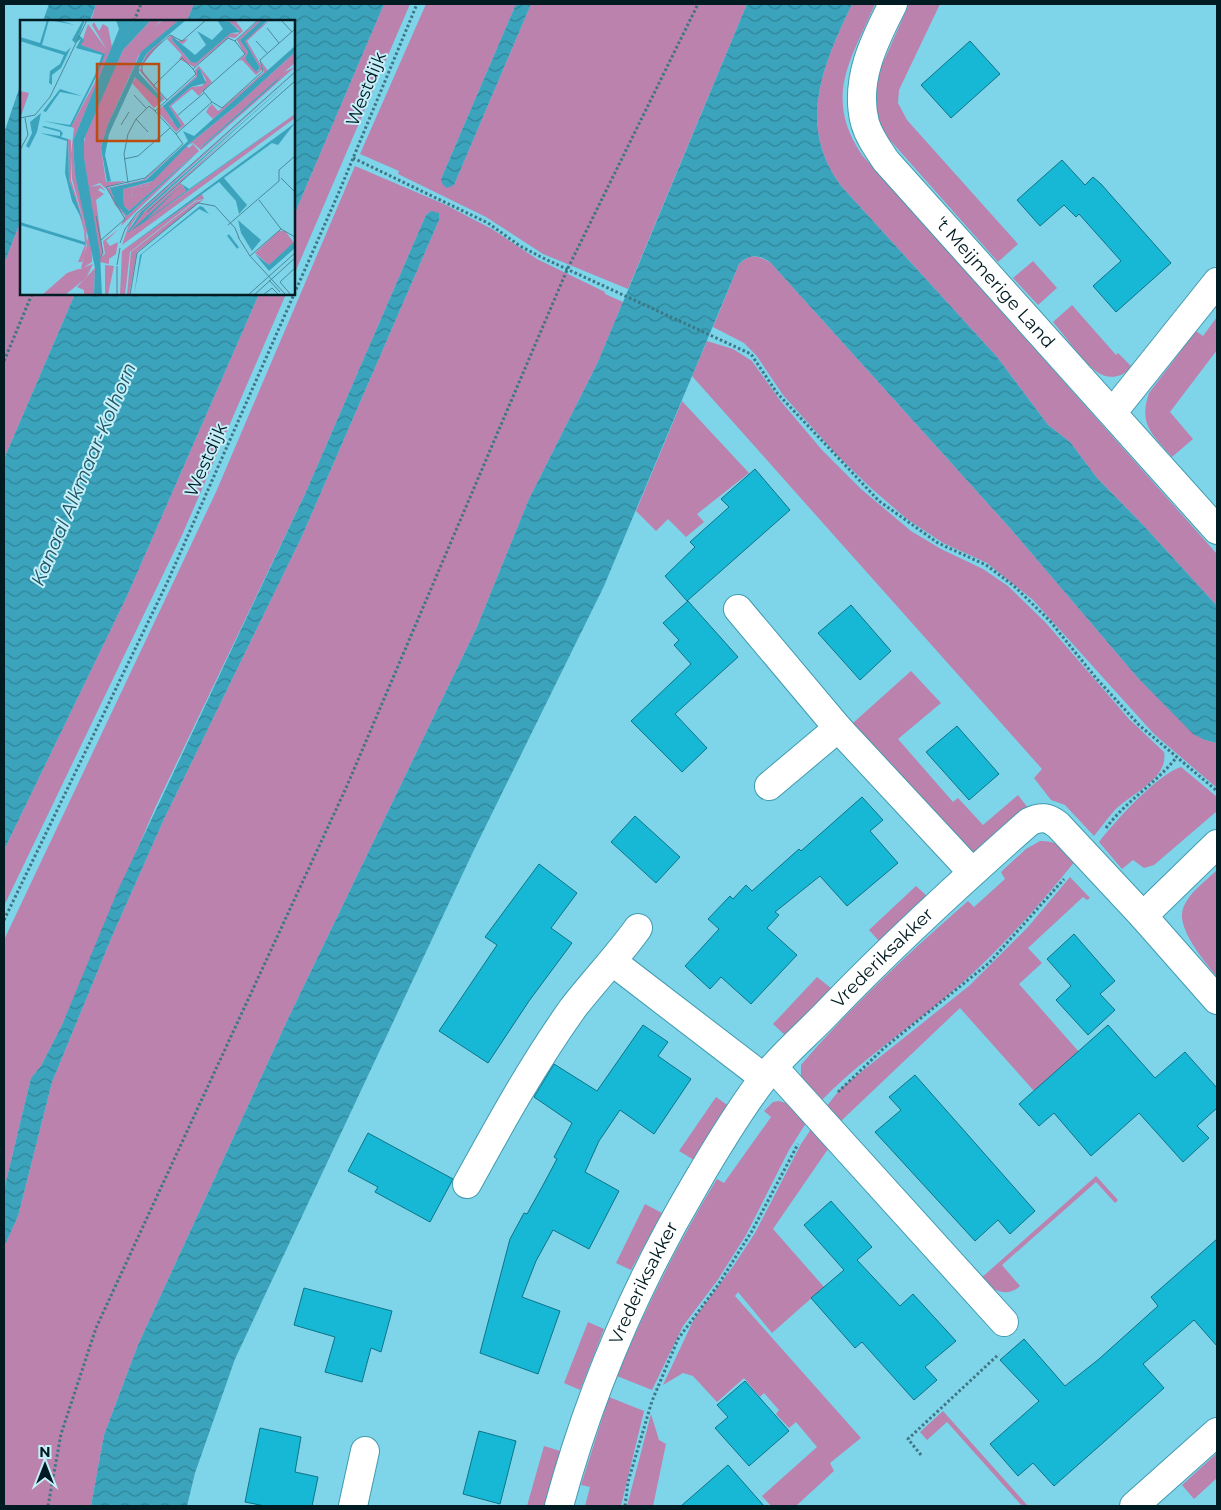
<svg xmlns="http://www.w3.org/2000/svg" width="1221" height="1510" font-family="Montserrat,sans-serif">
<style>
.green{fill:#bb82ae}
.water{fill:url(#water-waves)}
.building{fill:#16b8d6;stroke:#0d7488}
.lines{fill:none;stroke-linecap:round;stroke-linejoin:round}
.minor-casing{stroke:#429baf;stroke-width:30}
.path{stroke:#3e7683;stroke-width:3;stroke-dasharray:2.5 2.5;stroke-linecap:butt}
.minor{stroke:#fff;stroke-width:28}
.labels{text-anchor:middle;stroke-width:4;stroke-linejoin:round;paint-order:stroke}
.street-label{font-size:18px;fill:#001b21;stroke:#c5eef8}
.water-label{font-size:19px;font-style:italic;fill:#1d5663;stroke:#c5eef8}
.inset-river{fill:none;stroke:#3ba4bc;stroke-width:2.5}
.inset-road{fill:none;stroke:#4c8a99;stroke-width:1}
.view{fill:#ba4d10;fill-opacity:0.15;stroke:#ba4d10;stroke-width:2.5}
.inset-edge{fill:none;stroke:#001b21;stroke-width:2.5}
</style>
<defs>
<pattern id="water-waves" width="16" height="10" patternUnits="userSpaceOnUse" patternTransform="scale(1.25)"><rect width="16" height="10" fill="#3ba4bc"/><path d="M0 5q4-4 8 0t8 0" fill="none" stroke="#2f8598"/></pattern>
</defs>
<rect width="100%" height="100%" fill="#7ed4e9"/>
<path class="green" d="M96,4H194L187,21H91Z
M384,4H410L294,275V215Z
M426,4H516L441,179L454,185L531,4H747L628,289L543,254L486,217L398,174L399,171L360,154Z
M852,4H875C851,60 823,97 862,155L1217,554V606L1144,526L1097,478L1070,442L1048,425L997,357L841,186C796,125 823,65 852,4Z
M909,4H940L899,90L898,103L907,120L1018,244L998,262L882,131L876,117L875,81Z
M355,166L444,204L492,229L537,259L605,292V294L623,302L598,362L529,499L477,627L287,1021L138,1345L104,1435L91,1506H4V1247L18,1216L52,1082L113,934L164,819L302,536L439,220L431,211L426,215L306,492L155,808L62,1025L41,1066L31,1078L4,1190V940L216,492Z
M21,220V294H75L4,459V264Z
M749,256L759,257L770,262L1010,528L1138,678L1205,740L1217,743V788L1154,734L1033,600L987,563L943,543L907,519L872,489L837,455L783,395L756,355L744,343L713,327L739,264Z
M1033,261L1057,288L1038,305L1013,278Z
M259,294H286L183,533L4,906V850L127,596Z
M1072,305L1116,355L1118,353L1131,366C1125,378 1107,380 1097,372C1082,361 1066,337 1053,322Z
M1217,317V350L1170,412L1193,439L1172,457C1153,435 1138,425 1149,393L1196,331L1203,336Z
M707,341L733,349L752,361L779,399L822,450L861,489L911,531L941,549L983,569L1008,586L1046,623L1129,719L1164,752C1169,779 1130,794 1114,811C1107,819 1101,827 1094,836L1065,805L1051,800L1034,778L1042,769L692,376Z
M682,401L749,473L697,514L704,522L686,537L668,519L656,531L636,511Z
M911,671L941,703L898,739L953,802L958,798L983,825L1018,795L1028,808L978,853L971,855L853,723Z
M1181,767L1217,797V811L1154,865L1144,868L1133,860L1122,869L1099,842C1115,821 1158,774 1181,767Z
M1040,841C1057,840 1065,849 1076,860C1037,908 995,956 947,996C905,1032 859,1061 821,1101L801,1078V1065C852,1005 909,953 968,901L974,907L1005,879L1001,872L1026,849Z
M1217,870V977C1205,962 1176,928 1183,909C1188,893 1206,881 1217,870Z
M1070,877L1090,898L1087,900L1083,897L1028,948L1042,963L1019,984L1087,1061L1058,1118L960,1008L840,1122L826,1107L841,1088L969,986L1028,927Z
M916,886L928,897L879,941L869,930Z
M817,977L831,988L786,1036L773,1024Z
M716,1097L730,1107L694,1160L679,1151Z
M779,1101L789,1104L806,1123L789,1150L746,1235L717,1281L683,1326L652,1390L617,1376C646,1307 678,1243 717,1179L724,1183L771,1117L764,1111L773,1102Z
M811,1129L828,1149L773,1229L824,1287L772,1333L738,1292L735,1296L861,1438L830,1463L834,1471L796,1506H771L762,1496L817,1447L796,1422L789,1428L776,1414L779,1410L764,1393L760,1397L744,1378L717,1402L693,1376L683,1373L663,1385L694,1319L734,1265L755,1233L801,1144Z
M1096,1176L1118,1200L1115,1203L1096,1182L1002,1265L1020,1286C1007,1299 990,1289 980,1279Z
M645,1204L662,1213L631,1270L616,1263Z
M588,1322L604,1329L580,1390L564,1383Z
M609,1397L644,1411L621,1506H585L590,1487L581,1485Z
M943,1411L1028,1506H1022L947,1422L927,1440L920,1432Z
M651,1414L659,1440L666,1444L653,1506H627Z
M544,1446L560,1451L546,1506H527Z
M1217,1453V1478L1194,1499L1182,1485Z"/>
<path class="water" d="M49,4H96L90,21H43Z
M194,4H384L294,215V21H187Z
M516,4H531L454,185L447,188L443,185L441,179Z
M747,4H852C823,65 796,125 841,186L997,357L1048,425L1070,442L1097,478L1144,526L1217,606V743L1205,740L1193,734L1138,678L1010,528L770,262C758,254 749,254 739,264L604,586L472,854L235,1359L195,1473L187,1506H91L104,1435L138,1345L287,1021L477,627L529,499L598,362Z
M21,83V220L4,264V133Z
M431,211L439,213V220L302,536L164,819L113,934L52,1082L18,1216L4,1247V1190L31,1078L41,1066L62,1025L118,890L306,492L426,215Z
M75,294H259L127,596L4,850V459Z"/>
<path class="building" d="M970,41L1000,74L951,118L921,85Z
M1062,160L1085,185L1093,177L1101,184L1171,263L1116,312L1093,286L1121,261L1079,214L1076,217L1064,205L1040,226L1017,200Z
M755,469L790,510L687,601L665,576L695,547L690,542L729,507L721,499Z
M688,601L738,657L675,714L707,748L682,772L631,721L691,664L674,645L679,640L663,623Z
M851,605L891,651L860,680L818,633Z
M957,726L999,774L969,800L926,752Z
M862,797L883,820L870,831L898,863L847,906L820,876L775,912L779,915L767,928L797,955L751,1004L721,977L710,989L685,966L719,929L708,919L730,896L733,899L746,885L752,891L799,849L801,851Z
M635,816L680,857L656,883L611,842Z
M539,864L577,893L551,928L572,943L529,1001L488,1063L439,1031L497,945L485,937Z
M1074,934L1115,981L1100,994L1115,1010L1088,1035L1056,1000L1071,986L1047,959Z
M643,1025L668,1042L658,1056L691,1079L654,1134L620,1110L599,1141L585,1172L619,1191L589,1249L553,1230L536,1261L522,1297L560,1311L538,1374L480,1353L510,1239L524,1213L527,1214L542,1187L557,1159L554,1157L572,1123L534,1097L554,1064L597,1091Z
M1108,1025L1155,1078L1185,1052L1217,1088V1108L1197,1126L1209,1138L1183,1162L1139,1113L1091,1156L1054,1113L1039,1126L1019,1104Z
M915,1075L1035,1211L1010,1234L998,1220L975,1241L875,1132L901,1110L889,1097Z
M368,1133L453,1179L430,1222L375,1192L378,1187L348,1171Z
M831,1201L872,1247L857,1260L900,1306L913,1294L956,1341L925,1367L937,1380L914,1400L862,1342L855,1348L811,1298L844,1270L804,1225Z
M1217,1239V1346L1194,1320L1143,1364L1164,1388L1105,1441L1054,1486L1033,1463L1018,1476L990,1444L1039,1401L1000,1360L1024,1339L1065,1386L1099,1359L1158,1306L1151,1297Z
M304,1288L392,1311L381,1352L371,1348L362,1382L325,1372L335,1337L294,1325Z
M745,1381L789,1431L749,1466L715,1428L728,1417L717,1405Z
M260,1428L301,1437L295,1472L318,1477L312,1506H265L245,1502Z
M479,1431L516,1441L500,1504L463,1494Z
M728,1465L764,1506H681Z"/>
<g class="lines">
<g class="minor-casing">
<g id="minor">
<path id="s1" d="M893,4C874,41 854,81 865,123C869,137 878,149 886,161L1217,530"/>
<path d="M1113,412L1217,282"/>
<path d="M738,609L838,728L972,872"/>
<path d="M769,786L838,728"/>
<path d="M1217,844L1143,916L1217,1000"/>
<path d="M613,962L764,1078"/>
<path d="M774,1068L1004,1322"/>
<path d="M467,1184C500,1124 533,1064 573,1008C594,981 618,956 638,928"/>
<path d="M353,1506L365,1451"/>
<path id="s2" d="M559,1506C590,1391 635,1286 696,1183C717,1147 738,1112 763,1079C782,1055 807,1034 828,1012C892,945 960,883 1029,822C1041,816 1048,817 1058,825L1143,916"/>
<path d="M1134,1506L1217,1432"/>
</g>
</g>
<path class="path" d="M134,21L141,4
M353,158L488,223L520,246L543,258L751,354L777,393L879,501L938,543L986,565L1014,586L1050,621L1096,678L1139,725L1217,791
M4,361L32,294
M1106,828C1126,801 1155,784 1176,758
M4,920L167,583L339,192L417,4
M838,1092L884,1048L989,963L1064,879
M921,1455L908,1439L999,1354
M48,1506L61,1434L96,1328L346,788L567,270L698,4
M625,1506L628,1482L652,1401L678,1339L718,1285L752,1231L798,1144"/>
<use href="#minor" class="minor"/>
</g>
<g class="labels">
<g class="street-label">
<text transform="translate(366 89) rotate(-68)" y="6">Westdijk</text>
<text dy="6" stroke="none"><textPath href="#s1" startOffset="332">'t Meijmerige Land</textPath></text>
<text transform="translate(206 460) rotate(-66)" y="6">Westdijk</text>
<text dy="6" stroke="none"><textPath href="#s2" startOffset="646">Vrederiksakker</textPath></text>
<text dy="6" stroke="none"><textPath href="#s2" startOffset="239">Vrederiksakker</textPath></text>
</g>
<g class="water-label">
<text transform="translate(83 474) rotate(-67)" y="7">Kanaal Alkmaar-Kolhorn</text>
</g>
</g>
<g transform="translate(20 20)">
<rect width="275" height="275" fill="#7ed4e9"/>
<path d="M131,0H141L135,6L143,0H159L119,35L88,104L81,127L86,162L106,161L85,168L80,163L70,167L80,165L86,171L80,168L78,170L84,174L76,180L83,233L79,238L63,133L65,115L103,30ZM202,0H215L223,11L215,18L209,17L174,47L159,39L162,35L147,19L152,15L157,21L168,19L163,24L151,19L170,41L176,43L211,13L218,14L219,10L210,2ZM239,0H242L220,20L228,32L225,39L238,51L240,48L225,21L235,10L250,0L227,21L243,49L236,55L222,40L218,41L225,35L217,20ZM74,2L79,11L83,4L88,7L92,27L53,121L55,154L70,213L72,237V242L61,249L68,217L52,159L51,134L54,108L51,107L75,62L84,34L61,25L68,4L87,30L72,5ZM146,16L120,48L145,79L134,88L112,63L116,57L141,82L142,78L119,50L127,33ZM275,32V43L264,52L275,47L181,130L173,123L168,125L217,85ZM262,55L188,122L180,128L183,125ZM241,41L248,51L193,99L186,92L189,87L192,84L198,91L201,89L244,52ZM179,46L192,62L179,76L172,69L151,86L165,105L156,112L137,91L176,56L175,50ZM180,49L186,60L182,66L171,67L149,86L161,105L152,101L144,85L177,57V50ZM275,53L121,192L113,202L107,213L122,194L218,109L127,193L161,163L166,171L143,189L275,94V98L102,225L109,204L123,188ZM0,71L9,73L1,96H0ZM48,119L51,120V160L66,210L67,225L62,242H58L65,225L64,210L49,160ZM165,124L124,161L90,168L96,184L107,196L178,131L109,191L104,186L103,169L131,162L167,126L169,128L173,124L179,131L101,206L105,196L95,185L87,168L123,160ZM130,165L115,178H113L111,168ZM182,174L184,179L175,181L110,232L105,275H100L102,231ZM183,180L117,232L109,275H107L111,232L175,182ZM99,209L86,221L90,226L98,222L96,234L89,239V244L80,242L78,239L85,234L83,221ZM259,211H265L275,224L249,245L235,233ZM73,244L66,258L45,275H22L47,253ZM75,248L74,275H64V270L57,267Z" fill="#bb82ae" fill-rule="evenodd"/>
<path d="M131,165L115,178H113L111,168ZM85,245L94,246L88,275H85Z" fill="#bb82ae"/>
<path d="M27,0H38L55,5L29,0L22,25L46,32L51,27L41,48L32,55V65L29,63L30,51L40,44L44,35L0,21V17L20,23ZM63,0H65L59,15L64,20L61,25L85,34L79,51L51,107L23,101L50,105L75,55L82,35L56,28L61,19L55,23L52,20ZM96,0H131L103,30L64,119V138L80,234L82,275H74L75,248L55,154L53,121L99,9ZM159,0H166L127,33L119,48V53L142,78L141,82L115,57L89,114L85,135L91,161L87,162L81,127L88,104L121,32ZM197,0L210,2L220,12L211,13L176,43L171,42L152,20L153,17L175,35L186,25L177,11L192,20L203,9ZM242,0H248L225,21L240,48L236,52L225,39L228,32L220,20ZM275,26V32L217,85L169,124L133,161L103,169L104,186L109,191L178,131L107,196L96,184L90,168L126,160L168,121L163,111L174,116ZM180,49L186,63L171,67L149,86L161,105L158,109L143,86L177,57V50ZM262,55L256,62L180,129L183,125ZM275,56L125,191L109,212L158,168L126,200L166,171L162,164L169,169L275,94L123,203L107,213L121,192ZM40,69L62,76L40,72L26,92L23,91ZM21,93L17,112L9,128L6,126L12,113L10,102ZM275,103L258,125L252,123L204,158L227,185L219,194L216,181L199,162L102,231ZM24,106L40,110L43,113L41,117L48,119L49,160L63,201L52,181L45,153L47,121L20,113L40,116V112L22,107ZM180,186L183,187L189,194L179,189L122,234L114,275L120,235ZM218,200L241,220L232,231L221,213ZM0,202L65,222V225L0,205ZM273,223L275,228L249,251L235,234L249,245Z" fill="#3ba4bc"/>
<path class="inset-river" d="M208,215L218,228"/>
<path class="inset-road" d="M238,0L215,21L208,18L173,49L176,54L135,91L156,114L192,82L202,88L243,51L240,40L275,9M261,0L272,12M247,8L259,23M236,21L247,33M134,65L162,38L173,49M114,75L127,89M147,80L122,52V45L129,34L150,15L162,21L186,0M192,82L183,71L225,34L215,21M158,95L184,73M0,98L15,95L30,77L67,0M116,99L128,112M101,105L109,92M0,130L8,115L5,98M104,139L118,136L150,108M261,158L275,172M108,163L104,134L108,114L116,99L129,86L135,91M239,180L261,209M127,192L275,61M76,196L83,233L80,238M208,205L259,161V150L275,136M218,217L230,236L266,275M81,220L105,199L86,167L125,158L163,124L156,114M100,223L105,209L116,194L275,52M230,236L261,209L275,217M97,245L100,228M97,246V275M249,260L260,272M110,275L117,233L178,183L195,186L215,208L219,218M228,275L275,233M234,275L275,238M243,275L252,268L259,275M271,275L260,262L275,248"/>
<path class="view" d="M77,44H139V121H77Z"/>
<rect width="275" height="275" class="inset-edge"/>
</g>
<rect width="1221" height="1510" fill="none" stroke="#001b21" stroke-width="10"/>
<g transform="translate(45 1465)" stroke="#c5eef8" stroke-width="4" paint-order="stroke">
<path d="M0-4L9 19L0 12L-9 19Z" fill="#001b21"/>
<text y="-8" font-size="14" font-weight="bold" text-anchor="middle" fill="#001b21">N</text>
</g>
</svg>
